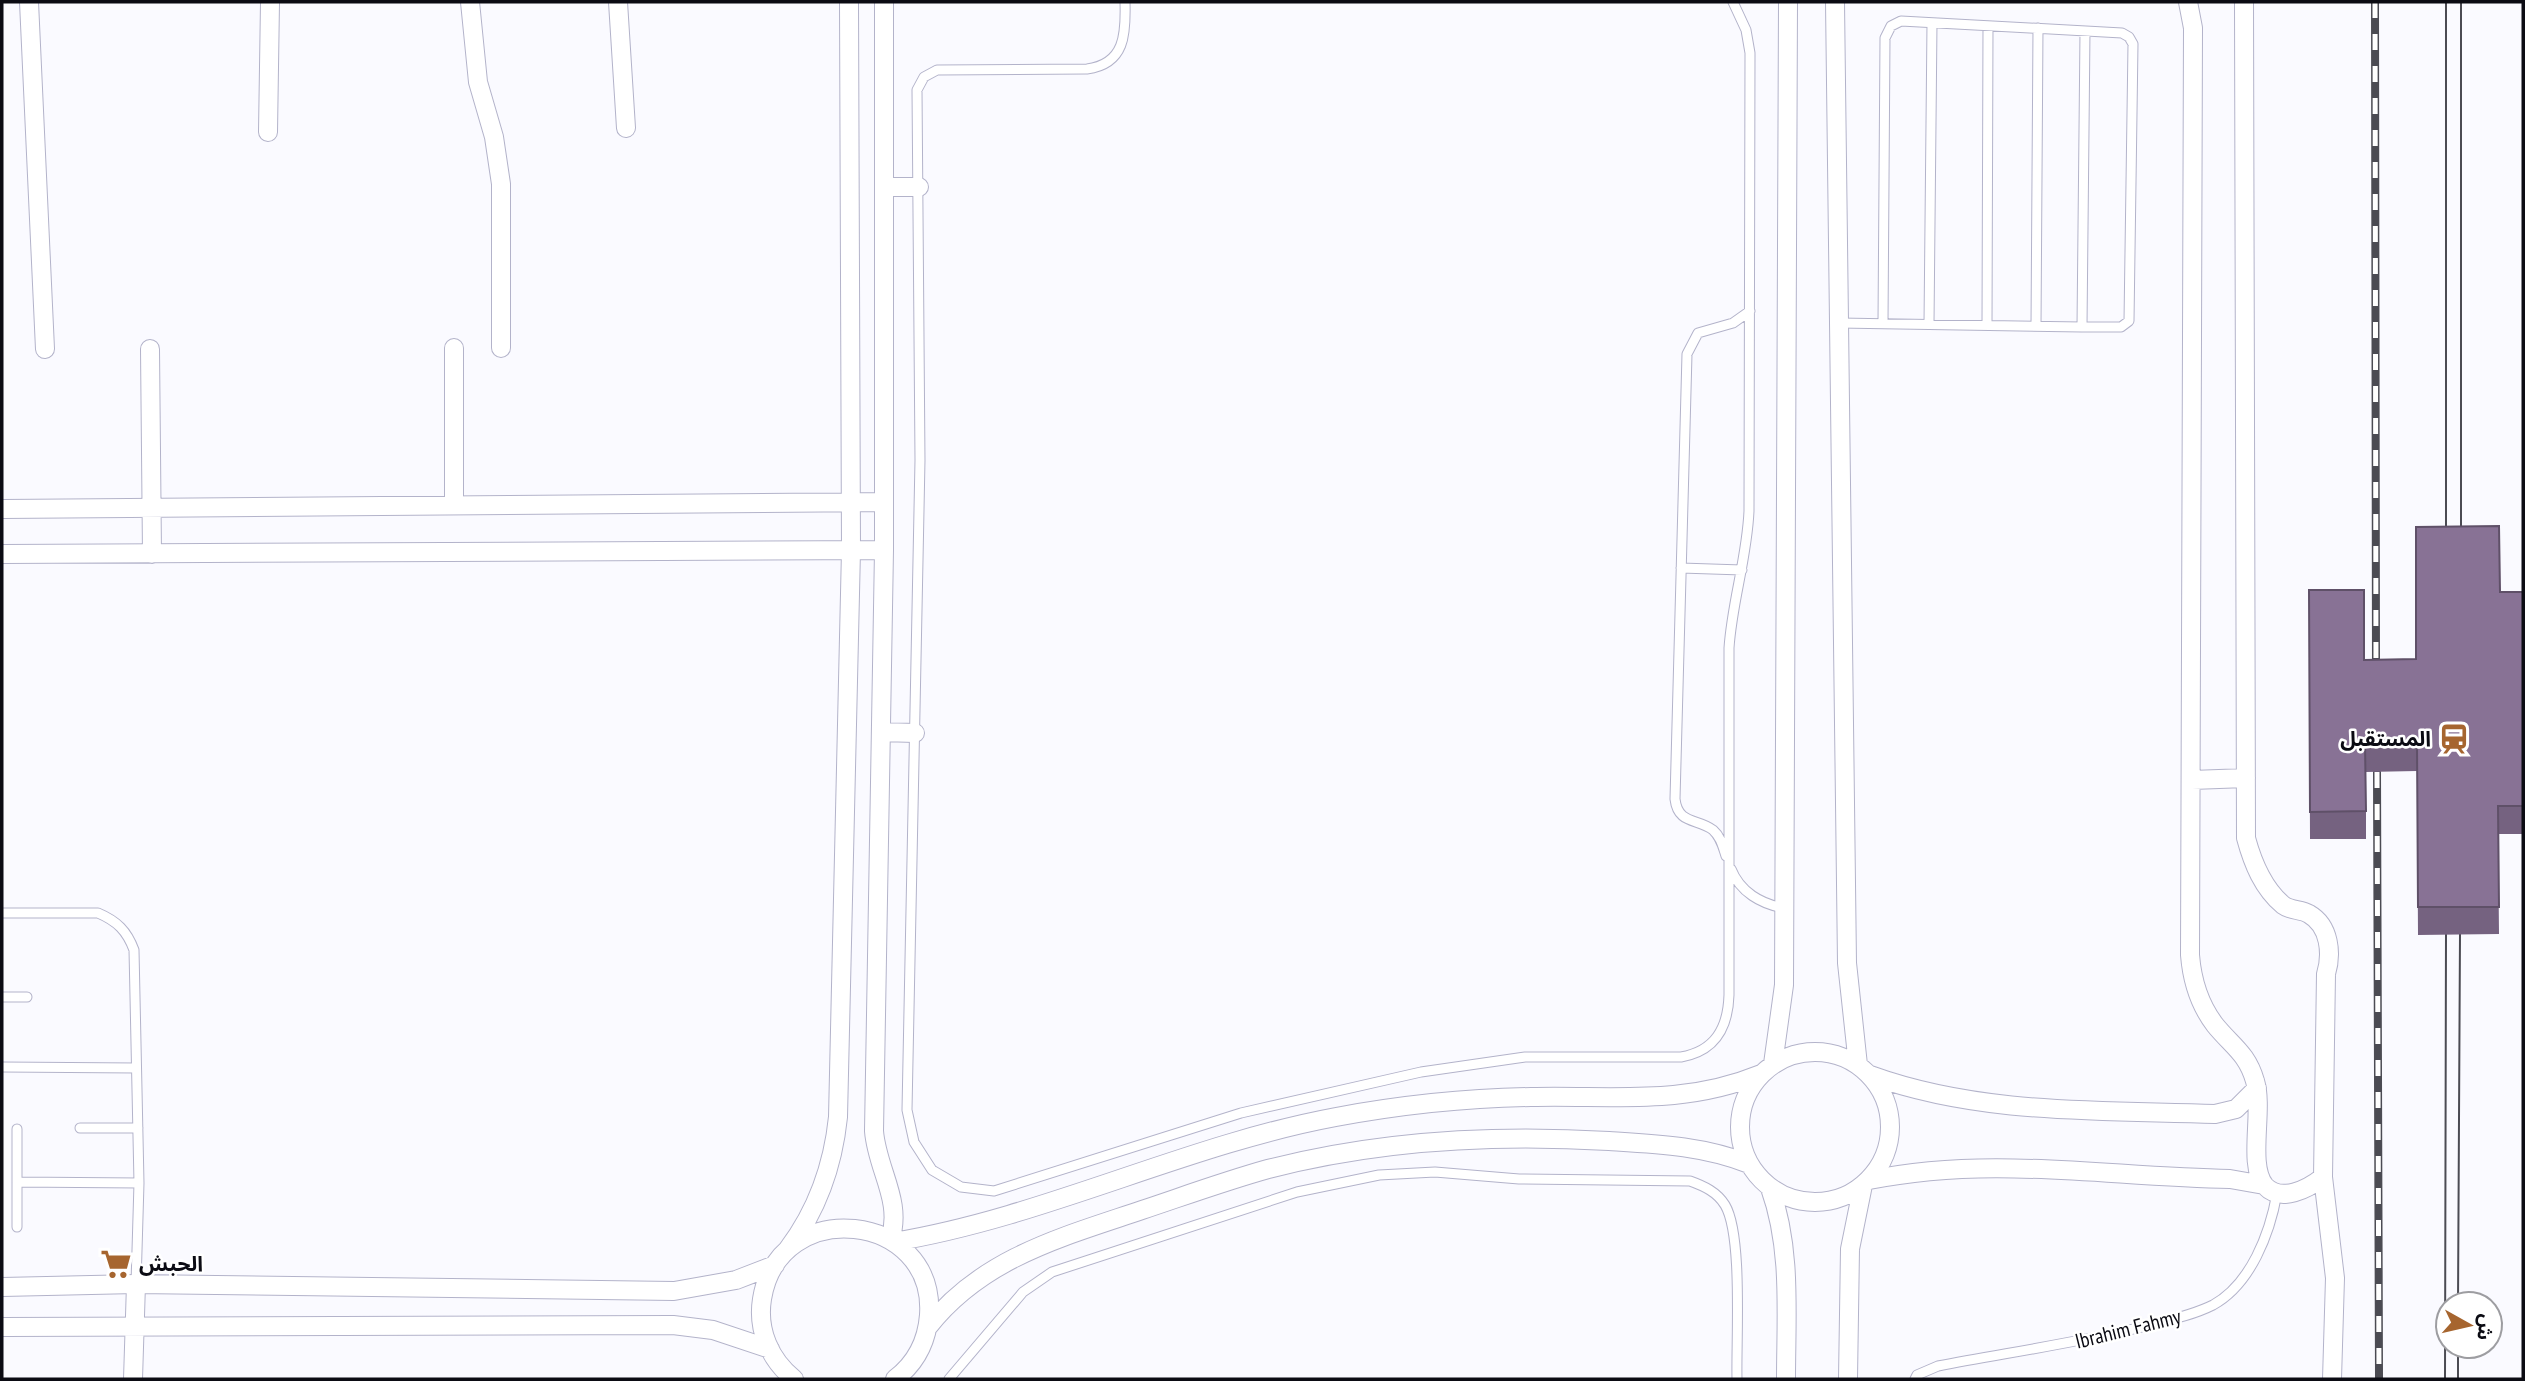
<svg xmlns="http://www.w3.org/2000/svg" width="2525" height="1381" font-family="'PT Sans Narrow','Noto Sans Arabic',sans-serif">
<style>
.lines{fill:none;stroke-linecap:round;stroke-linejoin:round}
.service-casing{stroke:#b3b3ca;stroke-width:11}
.minor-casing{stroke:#b3b3ca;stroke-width:20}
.service{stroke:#fff;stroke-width:9}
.minor{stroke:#fff;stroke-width:18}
.tram{stroke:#4b4b53;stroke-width:2}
.rail-casing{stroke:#4b4b53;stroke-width:8}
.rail{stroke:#fff;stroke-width:5;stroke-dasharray:16;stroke-linecap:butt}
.wall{fill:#756280}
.building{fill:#887295;stroke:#5f5068;stroke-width:2}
.labels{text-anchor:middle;stroke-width:5;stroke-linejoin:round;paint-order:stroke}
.poi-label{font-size:21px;font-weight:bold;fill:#0b0b13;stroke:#fff;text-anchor:end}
.street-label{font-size:21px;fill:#0b0b13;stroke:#fff}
</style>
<rect width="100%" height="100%" fill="#fafaff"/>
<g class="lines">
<g class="service-casing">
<path id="service" d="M1125,2C1126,34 1125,64 1087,69L937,70L924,77L917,90L920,460L907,1110L914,1142L932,1170L961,1187L994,1191L1241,1113L1421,1072L1525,1057H1681C1715,1051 1728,1028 1729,995V648C1732,602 1747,558 1749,511L1750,53L1746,30L1733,2
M1839,323L2082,327H2121L2129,321L2133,44L2129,37L2122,33L1901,21L1891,26L1885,38L1883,323
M1929,324L1932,23
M1987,325L1988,26
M2036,326L2038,28
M2082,327L2085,31
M1681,568L1742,570
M1726,856C1723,847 1721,837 1713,830C1698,818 1678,825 1675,799L1687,354L1698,333L1733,323L1750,311
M1731,869C1740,892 1761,904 1784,908
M2,913H98C117,921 127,931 134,950L139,1183L136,1284
M2,997H27
M2,1067L136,1068
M80,1128H138
M17,1182L139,1183
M17,1227V1129
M949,1379L1023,1292L1052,1272L1297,1192L1379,1175L1435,1172L1519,1179L1690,1181C1704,1186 1717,1192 1725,1205C1743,1235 1736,1341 1737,1379
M1915,1379L1917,1375L1938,1366C2006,1353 2075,1343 2142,1327C2165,1321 2191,1316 2213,1305C2251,1284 2270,1233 2277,1193"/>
</g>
<g class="minor-casing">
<path id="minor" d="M29,2L45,349
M470,2L478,82L494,137L501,184V348
M618,2L626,128
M884,2V550L874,1131C877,1170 903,1201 890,1240
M1835,2L1847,963L1858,1065
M2188,2L2193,28L2190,955C2192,980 2199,1004 2215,1025C2232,1046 2247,1053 2255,1081C2264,1110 2247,1165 2265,1186C2281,1203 2308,1189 2323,1177L2326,974C2332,954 2330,926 2309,914C2301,909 2291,911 2283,905C2263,888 2253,864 2246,838L2244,2
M268,132L270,2
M884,187H919
M454,348V505
M150,349L152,554
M2,509L884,502
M2,554L884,550
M881,732L915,733
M2192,780L2246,778
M1740 1127a75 75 0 1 1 150 0a75 75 0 1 1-150 0Z
M1773,1064L1784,985L1788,2
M1870,1075C1980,1115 2099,1110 2215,1114L2236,1109L2257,1088
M2323,1177L2335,1278L2332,1379
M1869,1180C1992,1155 2107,1177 2230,1179L2264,1185
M1770,1188C1792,1249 1786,1315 1786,1379
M893,1242C1045,1217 1185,1145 1336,1117C1401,1105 1466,1098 1531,1097C1613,1095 1683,1106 1761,1074
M788,1249C818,1209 833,1166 838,1117L851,550L849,2
M2,1287L136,1284L674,1291L736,1280L775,1265
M2,1327L673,1325L713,1330L770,1349
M928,1327C982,1258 1062,1237 1142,1210C1184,1196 1225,1181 1268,1169C1380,1140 1494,1134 1609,1141C1657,1144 1704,1146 1749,1164
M133,1379L136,1284
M794,1379C770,1360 757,1330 762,1299C779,1194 936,1212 929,1315C927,1341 916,1363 895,1379
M1848,1379L1850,1249L1863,1185"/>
</g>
<use href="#service" class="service"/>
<use href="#minor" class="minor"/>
<path class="tram" d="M2446,2V547
M2461,2V544
M2458,1304L2460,934
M2445,1379L2446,934
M2458,1379V1346"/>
<g class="rail-casing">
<path id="rail" d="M2375,2L2376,680
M2377,772L2379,1379"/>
</g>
<use href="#rail" class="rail"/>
</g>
<path class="wall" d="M2309,590L2364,660L2416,659L2500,592H2523V834H2498L2499,934L2418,935L2417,771L2366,772V839H2310Z"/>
<path class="building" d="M2499,526L2500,592H2523V806H2498L2499,907H2418L2417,744H2365L2366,811L2310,812L2309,590H2364V660L2416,659V527Z"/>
<defs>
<g id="station-bare" transform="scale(2.415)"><path d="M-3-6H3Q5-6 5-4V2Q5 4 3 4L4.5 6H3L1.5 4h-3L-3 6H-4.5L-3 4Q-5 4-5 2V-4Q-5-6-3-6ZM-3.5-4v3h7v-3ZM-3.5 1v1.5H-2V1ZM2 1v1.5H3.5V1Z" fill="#a6652f" stroke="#fff" stroke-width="2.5" paint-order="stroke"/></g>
<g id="supermarket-bare" transform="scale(2.415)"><path d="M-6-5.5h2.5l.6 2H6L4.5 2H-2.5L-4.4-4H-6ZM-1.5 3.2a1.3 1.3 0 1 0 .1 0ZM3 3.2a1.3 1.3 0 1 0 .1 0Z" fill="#a6652f" stroke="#fff" stroke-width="2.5" paint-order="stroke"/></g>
</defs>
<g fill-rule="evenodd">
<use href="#station-bare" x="2454" y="739"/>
<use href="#supermarket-bare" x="116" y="1264"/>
</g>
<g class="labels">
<g class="poi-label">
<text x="2431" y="746">المستقبل</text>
<text x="139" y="1271" text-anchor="start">الحبش</text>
</g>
<g class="street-label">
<text transform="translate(2128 1329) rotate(-14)" y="7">Ibrahim Fahmy</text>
</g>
</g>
<rect width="2525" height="1381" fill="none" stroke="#0b0b13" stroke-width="7"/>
<g transform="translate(2469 1325) rotate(98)"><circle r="33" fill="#ffffff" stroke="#9d9da1" stroke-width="2"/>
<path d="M0-5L12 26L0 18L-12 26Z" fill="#a6652f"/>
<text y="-10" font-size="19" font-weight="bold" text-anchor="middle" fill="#0b0b13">ش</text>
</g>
</svg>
